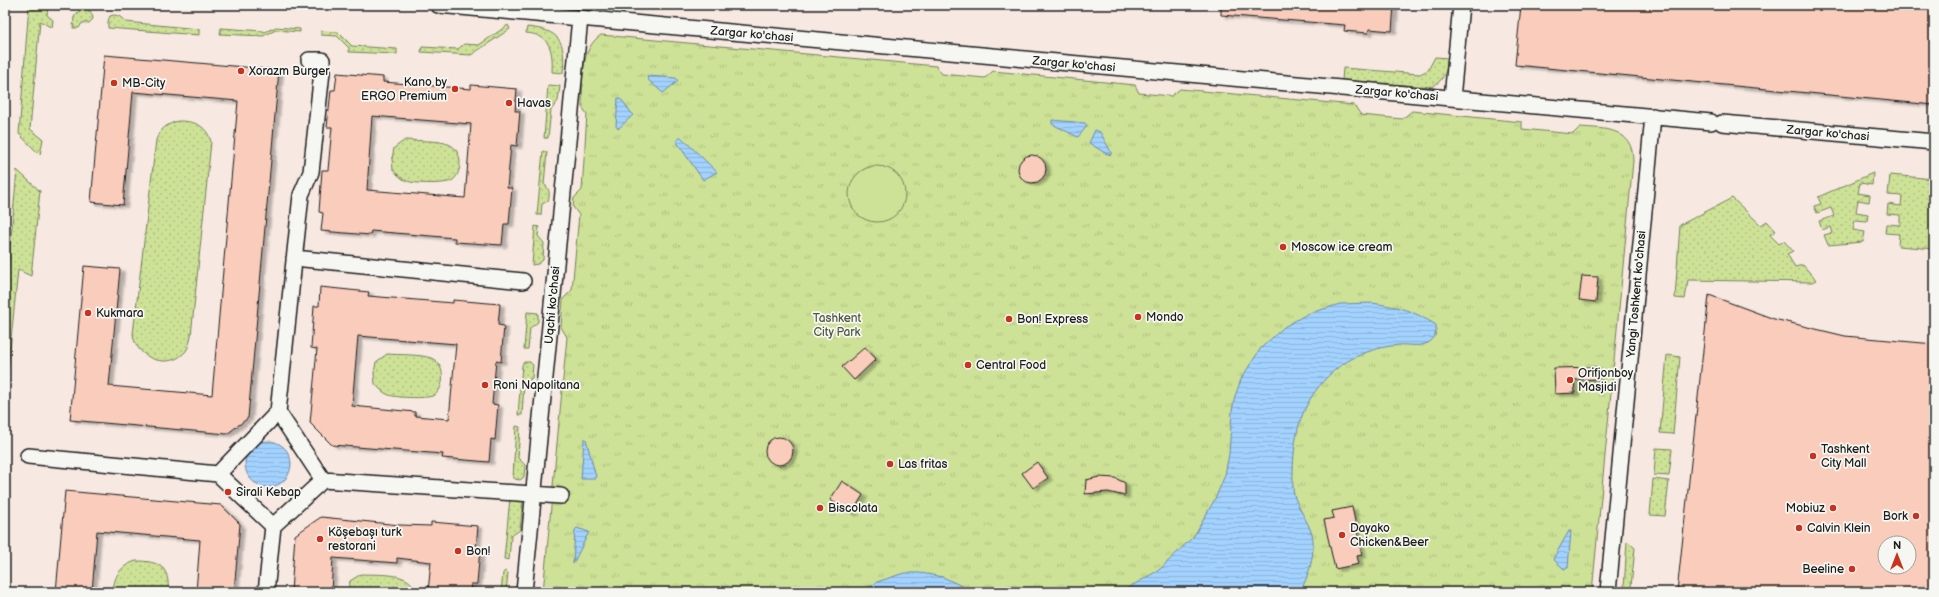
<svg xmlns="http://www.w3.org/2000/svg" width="1939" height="597" font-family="'Balsamiq Sans',sans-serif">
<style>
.grass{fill:url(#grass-dots);stroke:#747f59}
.park{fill:url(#park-tufts);stroke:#747f59}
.pitch{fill:#cde296;stroke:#747f59}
.water{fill:url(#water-rules);stroke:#6d89a4}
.building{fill:#f9ccbb;stroke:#1c1c1c;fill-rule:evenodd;filter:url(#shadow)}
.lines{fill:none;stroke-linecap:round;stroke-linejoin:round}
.street-casing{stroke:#1c1c1c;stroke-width:18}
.street{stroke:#f6f6f2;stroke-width:15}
.poi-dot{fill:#c8321e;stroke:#f6f6f2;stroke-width:1.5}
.labels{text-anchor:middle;stroke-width:3.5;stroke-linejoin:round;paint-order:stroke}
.street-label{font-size:12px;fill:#1c1c1c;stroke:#f6f6f2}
.poi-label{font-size:12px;fill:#1c1c1c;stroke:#f6f6f2;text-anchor:start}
.park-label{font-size:12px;fill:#515741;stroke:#f6f6f2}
</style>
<defs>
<pattern id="grass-dots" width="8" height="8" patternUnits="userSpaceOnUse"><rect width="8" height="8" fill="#cde296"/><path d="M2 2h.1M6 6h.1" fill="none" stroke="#afc181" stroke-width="1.8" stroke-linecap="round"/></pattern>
<pattern id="park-tufts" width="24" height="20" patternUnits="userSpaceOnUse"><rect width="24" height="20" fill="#cde296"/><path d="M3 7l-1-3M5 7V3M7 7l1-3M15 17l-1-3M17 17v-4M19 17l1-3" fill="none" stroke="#afc181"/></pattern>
<pattern id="water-rules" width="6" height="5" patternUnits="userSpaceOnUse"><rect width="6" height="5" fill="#a3d2ff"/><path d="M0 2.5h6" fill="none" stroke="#8cb4da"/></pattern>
<filter id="shadow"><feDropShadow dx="4.5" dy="2.5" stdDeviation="1" flood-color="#0004"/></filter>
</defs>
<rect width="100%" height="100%" fill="#f7e9e2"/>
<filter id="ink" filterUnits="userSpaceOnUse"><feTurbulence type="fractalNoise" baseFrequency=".025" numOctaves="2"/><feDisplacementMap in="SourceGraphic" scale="8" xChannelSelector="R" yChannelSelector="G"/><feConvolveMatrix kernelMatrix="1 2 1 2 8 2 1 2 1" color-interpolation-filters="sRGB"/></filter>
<g filter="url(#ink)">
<path class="grass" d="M29,5H48L47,15L53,20L52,28L40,21L30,129L43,139L40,155L19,134Z
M79,11H90L92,14L93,19L89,23H82L79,28H73L74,17Z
M114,15L119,16L126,22L199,29V35L108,28V21L110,16Z
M508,25L510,29L471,55L421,52L422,47L458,49L464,44L479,45Z
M276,27L300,29V32L276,30L263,36L220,34L221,28L263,31L265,32Z
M527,27C560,30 566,41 563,73L552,72C553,51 551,35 526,33Z
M321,31L338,32L352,46L397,49V54L349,52V48L337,36L321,35Z
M1435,57L1449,58C1447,71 1443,82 1431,87L1342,80L1343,68L1420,74L1428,70Z
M548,85L560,86L558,101L551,110L548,138H544Z
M178,121C194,121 207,125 211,142L191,336C190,340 189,347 186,351C170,371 135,359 133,334L156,140C160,129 167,124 178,121Z
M405,140C416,141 439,140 448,144C463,149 463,172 453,180C447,185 414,184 407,181C401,179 397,174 393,170L392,159L394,148Z
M543,151L547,152L544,184C550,189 550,194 548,201L542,204L541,215H537Z
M17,170L40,191L31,276L18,270L5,399V304Z
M1873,173L1872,185L1860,183L1858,193L1870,195L1869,202L1858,200L1856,212L1868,214L1867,221L1855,220L1853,230L1865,232L1863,242L1828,245L1824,235L1832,233L1830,227L1822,230L1819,221L1834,216L1831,208L1817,213L1814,206L1821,204L1818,197Z
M1890,175L1934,179V249L1898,246L1899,234L1885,233L1886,224L1900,225V215L1887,214L1888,204L1901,206L1902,196L1888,195Z
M1732,198L1761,225L1767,221L1776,231L1770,235L1779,244L1784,241L1793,251L1787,254L1795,267L1803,265L1816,280L1812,282L1688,280L1685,299L1675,298L1680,225Z
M535,226L539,227L538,236L544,243L543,260L538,264L532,265Z
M527,312L538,313V322L530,328L528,349H524Z
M387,354C399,355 420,354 431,358C445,363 446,386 435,395C429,399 397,398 389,395C383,393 379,388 375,384L374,373L376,362Z
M1667,355L1680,357L1673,434L1660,433Z
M524,362H530L533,365L532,378L524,384L522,415H518L522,365Z
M516,426L520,427L518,458L525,465L524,477L520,480L515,479L513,477Z
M1656,448L1672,449L1669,476L1654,475Z
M1653,479L1669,481L1665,516L1650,515Z
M510,498L523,500L520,530L511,536L509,560L504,559Z
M1627,541L1635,548L1631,587L1624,589Z
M136,561C160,561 170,567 168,592H113C114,576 120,566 136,561Z
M505,571L508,573L506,592H501L503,573Z
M361,574C377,575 413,571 415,592H348L350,581Z"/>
<path class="park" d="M601,35L936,66L942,74L985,78L993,71L1135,85L1139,93L1171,96L1180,89L1354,105L1361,115L1402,119L1412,111L1522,122V129L1573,134L1580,127C1605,129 1633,127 1633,161L1592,592H543L567,337L561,327L563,299L572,290L579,215L573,207L574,198L582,190L587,114L582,107C583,84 579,49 601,35Z"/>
<path class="pitch" d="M849 194a28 28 0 1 1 56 0a28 28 0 1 1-56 0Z"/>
<path class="water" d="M647,76L676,78L678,81L663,93L648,80Z
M618,98L621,99L633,115L618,129L616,126Z
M1052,120L1085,123L1087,126L1078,137L1052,124Z
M1095,130L1100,132L1111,152V155L1105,153L1089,143Z
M681,137L717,172L703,180L676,141Z
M1372,303C1400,307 1412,310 1436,325C1437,333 1434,342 1425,344C1417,347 1406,344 1398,345C1362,349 1332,365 1312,396C1297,420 1294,443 1293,471C1293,480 1292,490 1295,498C1299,510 1308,521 1312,534C1316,550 1309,579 1299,592H1121L1159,570L1194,536L1216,497L1225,475L1229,454L1232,411L1235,396L1242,377L1261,348L1284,327L1307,314L1340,304Z
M584,439H586L596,477L595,479H581Z
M245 464a23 23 0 1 1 46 0a23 23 0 1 1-46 0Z
M577,528L589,532L573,564L575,530Z
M1569,531H1571L1568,568L1564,569L1553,559Z
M904,573H921L943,577L974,592H862L877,582Z"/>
<path class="building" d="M1221,5H1394L1392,31L1369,29L1368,33L1344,31L1345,25L1221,15Z
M1521,5H1934V105L1515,65Z
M104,55L279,70L248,418L227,434L70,420L84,266L120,269L109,386L212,395L238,101L133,92L123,205L91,202Z
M337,73L383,77V82L471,89V85L517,89L515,111H520L517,146L511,145L507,188H512L509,224H504L502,245L455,242V238L371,231L370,235L321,231L323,213L319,212L322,170H328L332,127H327L331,90H335ZM372,116L471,124L465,198L367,190Z
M1018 169a14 14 0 1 1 28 0a14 14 0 1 1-28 0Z
M1582,276L1598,277L1596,302L1579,300Z
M320,287L369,292L368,296L453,303V300L500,304L498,325L504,326L501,362L496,361L492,404L498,405L495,440L491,439L489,462L442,458L443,454L332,445L310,423L317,349L311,348L314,306H319ZM358,336L456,344L449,419L415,416V412L352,406Z
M1709,295L1774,319L1845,336L1934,344V592H1677ZM1885,543H1909V567H1885Z
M865,347L876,359L854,380L842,367Z
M1597,367L1598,379L1574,380L1575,393L1555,394L1554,368Z
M765 451a14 14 0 1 1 28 0a14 14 0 1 1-28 0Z
M1037,462L1048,478L1033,488L1022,473Z
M1099,477L1115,478L1125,483V496L1108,492L1085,494L1086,480Z
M842,481L863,495L852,513L830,500Z
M65,491L221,505L240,524L234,592H196L200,540L97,531L92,592H56Z
M1352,507L1362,555L1357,556L1359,564L1335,569L1324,520L1334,518L1332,511Z
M321,517L400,525L431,526V522L478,526L476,548L480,549L477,584H471L470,592H428L431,562L397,558V563L333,558L331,592H291L295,535Z"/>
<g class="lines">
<g class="street-casing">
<path id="street" d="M438,5L1711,122
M1452,98L1461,5
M1722,123L1934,142
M294,258L523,281
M278,412L323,480L273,526L218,474L278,412L301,195L311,172L322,72V60H309
M28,456L218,474
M323,480L561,496
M266,592L273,526
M524,592L580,18
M1608,592L1653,116"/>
</g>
<use href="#street" class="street"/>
</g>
</g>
<g class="poi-dot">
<circle cx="241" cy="71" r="4"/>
<circle cx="114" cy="83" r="4"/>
<circle cx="455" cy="89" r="4"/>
<circle cx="509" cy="103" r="4"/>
<circle cx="1283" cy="247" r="4"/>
<circle cx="88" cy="313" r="4"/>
<circle cx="1138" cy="317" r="4"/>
<circle cx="1009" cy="319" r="4"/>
<circle cx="968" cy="365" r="4"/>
<circle cx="1570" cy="380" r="4"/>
<circle cx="485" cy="385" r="4"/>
<circle cx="1813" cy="456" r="4"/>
<circle cx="890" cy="464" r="4"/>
<circle cx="228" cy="492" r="4"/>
<circle cx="820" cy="508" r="4"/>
<circle cx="1833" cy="508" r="4"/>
<circle cx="1916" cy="516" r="4"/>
<circle cx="1799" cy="528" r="4"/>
<circle cx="1342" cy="535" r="4"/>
<circle cx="320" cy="539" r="4"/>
<circle cx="458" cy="551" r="4"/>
<circle cx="1852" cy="569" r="4"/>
</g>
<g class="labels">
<g class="street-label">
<text transform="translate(752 34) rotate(5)" y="4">Zargar ko'chasi</text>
<text transform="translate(1074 64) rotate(5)" y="4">Zargar ko'chasi</text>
<text transform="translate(1397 93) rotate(5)" y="4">Zargar ko'chasi</text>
<text transform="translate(1828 133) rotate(5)" y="4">Zargar ko'chasi</text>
<text transform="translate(1636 294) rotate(-85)" y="4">Yangi Toshkent ko'chasi</text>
<text transform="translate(552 305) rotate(-85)" y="4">Uqchi ko'chasi</text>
</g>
<g class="poi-label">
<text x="249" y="75">Xorazm Burger</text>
<text x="447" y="86" text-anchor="end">Kano by<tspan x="447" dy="14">ERGO Premium</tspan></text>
<text x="122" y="87">MB-City</text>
<text x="517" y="107">Havas</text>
<text x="1291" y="251">Moscow ice cream</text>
<text x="96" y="317">Kukmara</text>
<text x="1146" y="321">Mondo</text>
<text x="1017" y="323">Bon! Express</text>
<text x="976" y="369">Central Food</text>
<text x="1578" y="377">Orifjonboy<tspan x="1578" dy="14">Masjidi</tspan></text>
<text x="493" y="389">Roni Napolitana</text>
<text x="1821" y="453">Tashkent<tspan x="1821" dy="14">City Mall</tspan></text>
<text x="898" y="468">Las fritas</text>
<text x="236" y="496">Sirali Kebap</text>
<text x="828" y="512">Biscolata</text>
<text x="1825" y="512" text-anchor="end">Mobiuz</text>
<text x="1908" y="520" text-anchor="end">Bork</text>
<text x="1350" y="532">Dayako<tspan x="1350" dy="14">Chicken&amp;Beer</tspan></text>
<text x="1807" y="532">Calvin Klein</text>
<text x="328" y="536">Köşebaşı turk<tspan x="328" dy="14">restorani</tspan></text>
<text x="466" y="555">Bon!</text>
<text x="1844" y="573" text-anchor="end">Beeline</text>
</g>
<g class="park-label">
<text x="837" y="322">Tashkent<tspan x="837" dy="14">City Park</tspan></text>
</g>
</g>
<rect width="1939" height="597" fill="none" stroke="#f6f6f2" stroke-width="20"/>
<rect x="10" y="10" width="1919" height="577" fill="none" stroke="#1c1c1c" stroke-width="1.5" filter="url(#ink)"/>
<g transform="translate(1897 555)"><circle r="19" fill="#f6f6f2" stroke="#9f9f9c"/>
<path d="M0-3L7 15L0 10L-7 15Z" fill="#c8321e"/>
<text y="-6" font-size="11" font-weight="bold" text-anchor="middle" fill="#1c1c1c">N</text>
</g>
</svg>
